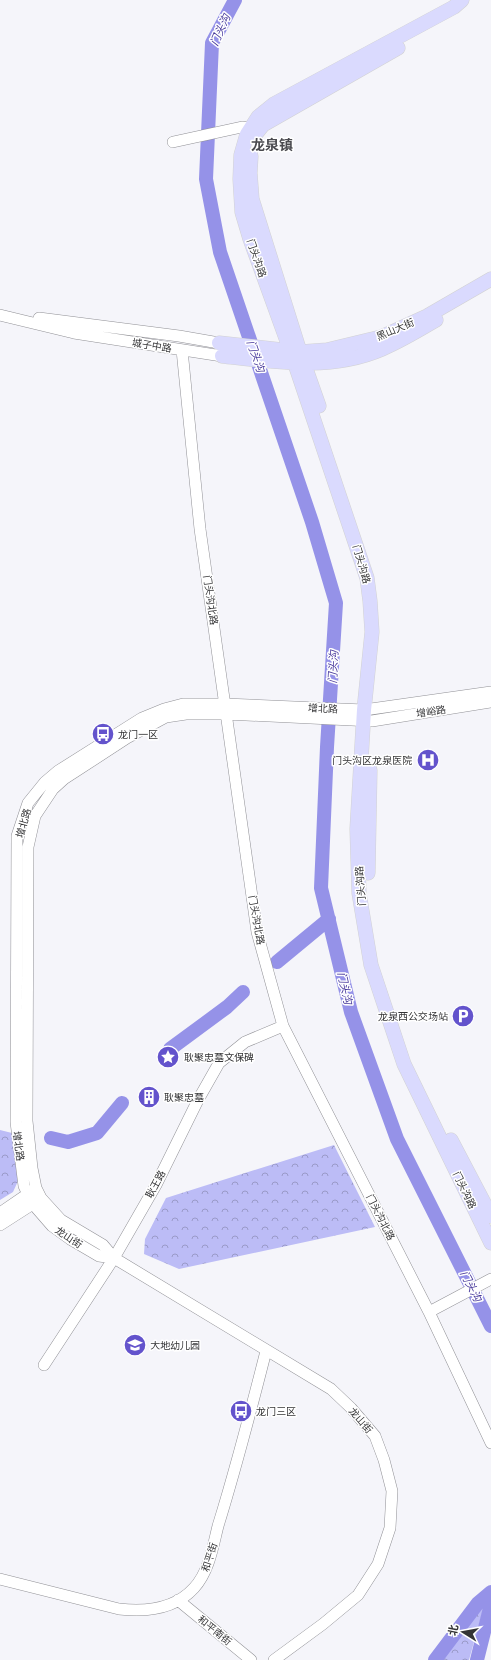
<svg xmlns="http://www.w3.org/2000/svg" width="491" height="1660" font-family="Arial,'Noto Sans SC',sans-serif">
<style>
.forest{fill:url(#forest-crowns)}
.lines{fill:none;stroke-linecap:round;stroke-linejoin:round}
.river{stroke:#9592e8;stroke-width:14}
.minor-casing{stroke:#919196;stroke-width:12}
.major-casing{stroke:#d2d2d3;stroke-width:15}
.minor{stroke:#fff;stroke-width:11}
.major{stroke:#dadafe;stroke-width:14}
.labels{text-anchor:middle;stroke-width:3;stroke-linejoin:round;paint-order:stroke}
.street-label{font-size:10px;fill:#343436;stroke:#fff}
.poi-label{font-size:10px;fill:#343436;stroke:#fff;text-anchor:start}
.water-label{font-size:11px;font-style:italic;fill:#47389b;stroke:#fff}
.district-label{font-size:14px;font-weight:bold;fill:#4a4a4f;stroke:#fff}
</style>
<defs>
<pattern id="forest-crowns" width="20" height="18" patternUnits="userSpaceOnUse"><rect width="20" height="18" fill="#bcbcf6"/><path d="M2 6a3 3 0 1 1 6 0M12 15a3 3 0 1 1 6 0" fill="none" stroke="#9a9ac8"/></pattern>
</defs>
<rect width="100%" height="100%" fill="#f5f5fa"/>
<path class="forest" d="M0,1130L12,1133L18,1181L13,1192L0,1200Z
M334,1145L375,1227L179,1269L144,1254L145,1239L166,1198Z
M485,1603L469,1660H442Z"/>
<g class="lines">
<path class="river" d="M235,0L212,43L206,179L220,252L312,522L336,603L327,747L321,888L351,1012L397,1139L491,1326
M277,962L329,919
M170,1049L227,1007L243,992
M51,1138L68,1142L97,1133L122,1103
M435,1660L478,1603L491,1592
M477,1660L491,1604"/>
<g class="minor-casing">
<path id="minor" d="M173,142L242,127L251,128L258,130
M0,315L74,333L222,356
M39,318L179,336L219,343
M182,350L200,529L257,932L283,1026L429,1312L491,1443
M0,1213L32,1191
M0,1225L39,1200
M114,1258L99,1256L70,1239L52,1226L32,1203L24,1186L16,1122L17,836L28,803L45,782L58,771L142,718L164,709L183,704H225L364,710L491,692
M429,1312L491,1279
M44,1365L114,1258L156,1185L198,1100L219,1063L245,1042L283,1026
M0,1579L119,1609C145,1612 175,1609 194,1588C209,1572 213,1546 218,1526C236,1468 251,1410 266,1351
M178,1600L251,1660
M274,1660L323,1624L358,1595L378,1564L390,1528L392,1491L384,1460L375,1436L351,1408L331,1389L114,1258L103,1245L61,1220L41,1198L36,1188L32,1168L27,1121L28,847L35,816L53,789L64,779L127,738L166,717L186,714H226L372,721L491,702"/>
</g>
<g class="major-casing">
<path id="major" d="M462,0L454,7L274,104L258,117L247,134L241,155L240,179L242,212L250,239L291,352L367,578L370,601L372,632L364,710L357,829L359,893L371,965L404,1064L491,1243
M255,135L263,125L398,48
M251,156L250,173L252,199L300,352L319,406
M219,343L300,352L327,350L381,337L427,316L491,279
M222,356C276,362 331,371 382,349C401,341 419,330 436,320
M368,873L370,770
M451,1140L491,1216"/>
</g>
<use href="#minor" class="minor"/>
<use href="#major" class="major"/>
</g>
<defs>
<g id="bus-disc" transform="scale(1.15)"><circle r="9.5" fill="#6353cc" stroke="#fff"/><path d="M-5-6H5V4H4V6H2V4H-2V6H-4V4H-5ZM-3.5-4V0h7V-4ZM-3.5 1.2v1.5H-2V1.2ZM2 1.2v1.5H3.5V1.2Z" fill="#fff"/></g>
<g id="hospital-disc" transform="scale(1.15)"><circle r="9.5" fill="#6353cc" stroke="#fff"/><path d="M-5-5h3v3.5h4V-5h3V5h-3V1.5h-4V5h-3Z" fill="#fff"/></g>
<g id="parking-disc" transform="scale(1.15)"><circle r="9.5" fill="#6353cc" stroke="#fff"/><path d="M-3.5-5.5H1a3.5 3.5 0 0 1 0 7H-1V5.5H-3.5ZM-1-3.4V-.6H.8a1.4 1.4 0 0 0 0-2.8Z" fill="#fff"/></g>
<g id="sight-disc" transform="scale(1.15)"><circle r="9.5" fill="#6353cc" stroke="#fff"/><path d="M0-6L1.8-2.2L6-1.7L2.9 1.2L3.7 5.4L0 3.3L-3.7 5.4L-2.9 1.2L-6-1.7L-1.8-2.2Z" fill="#fff"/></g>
<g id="building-disc" transform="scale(1.15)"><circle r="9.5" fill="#6353cc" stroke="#fff"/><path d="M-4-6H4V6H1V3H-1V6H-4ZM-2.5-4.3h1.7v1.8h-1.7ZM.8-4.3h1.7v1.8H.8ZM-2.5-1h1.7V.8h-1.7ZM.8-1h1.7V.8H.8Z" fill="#fff"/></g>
<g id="school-disc" transform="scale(1.15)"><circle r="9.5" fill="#6353cc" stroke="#fff"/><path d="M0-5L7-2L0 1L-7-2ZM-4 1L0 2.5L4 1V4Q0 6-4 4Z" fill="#fff"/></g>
</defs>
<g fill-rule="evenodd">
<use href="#bus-disc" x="103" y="734"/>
<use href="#hospital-disc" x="428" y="760"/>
<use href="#parking-disc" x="463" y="1016"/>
<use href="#sight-disc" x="168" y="1057"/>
<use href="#building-disc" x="149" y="1097"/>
<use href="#school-disc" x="135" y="1345"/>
<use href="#bus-disc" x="241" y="1411"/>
</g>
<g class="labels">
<g class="street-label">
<text transform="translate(257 258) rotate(71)" y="4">门头沟路</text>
<text transform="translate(395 329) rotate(-23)" y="4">黑山大街</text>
<text transform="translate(152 345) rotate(9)" y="4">城子中路</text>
<text transform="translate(362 564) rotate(74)" y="4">门头沟路</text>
<text transform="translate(211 600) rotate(82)" y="4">门头沟北路</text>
<text transform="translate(323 708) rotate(3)" y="4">增北路</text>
<text transform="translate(431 711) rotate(-9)" y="4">增峪路</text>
<text transform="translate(23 823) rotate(-74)" y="4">增北路</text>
<text transform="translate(360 886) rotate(-94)" y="4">门头沟路</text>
<text transform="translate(257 920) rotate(80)" y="4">门头沟北路</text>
<text transform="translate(19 1146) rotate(82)" y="4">增北路</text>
<text transform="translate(155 1184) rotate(-62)" y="4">耿王路</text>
<text transform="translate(465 1190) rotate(64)" y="4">门头沟路</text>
<text transform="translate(381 1217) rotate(63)" y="4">门头沟北路</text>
<text transform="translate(69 1237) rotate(34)" y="4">龙山街</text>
<text transform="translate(361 1420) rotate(49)" y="4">龙山街</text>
<text transform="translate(209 1557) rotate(-72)" y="4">和平街</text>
<text transform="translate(215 1630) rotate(39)" y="4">和平南街</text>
</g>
<g class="poi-label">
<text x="118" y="738">龙门一区</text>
<text x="412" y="764" text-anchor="end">门头沟区龙泉医院</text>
<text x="448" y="1020" text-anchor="end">龙泉西公交场站</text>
<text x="184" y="1061">耿聚忠墓文保碑</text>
<text x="164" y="1101">耿聚忠墓</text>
<text x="150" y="1349">大地幼儿园</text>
<text x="256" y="1415">龙门三区</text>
</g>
<g class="water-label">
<text transform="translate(220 30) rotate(-66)" y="4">门头沟</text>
<text transform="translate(256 356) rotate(71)" y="4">门头沟</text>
<text transform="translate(333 667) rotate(-87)" y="4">门头沟</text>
<text transform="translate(345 988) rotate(77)" y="4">门头沟</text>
<text transform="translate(471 1286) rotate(63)" y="4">门头沟</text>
</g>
<g class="district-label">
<text x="272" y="150">龙泉镇</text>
</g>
</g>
<g transform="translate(463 1632) rotate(281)" stroke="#ffffff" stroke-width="3" paint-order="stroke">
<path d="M0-3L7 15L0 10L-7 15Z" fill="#343436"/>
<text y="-6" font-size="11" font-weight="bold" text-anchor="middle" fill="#343436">北</text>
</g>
</svg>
